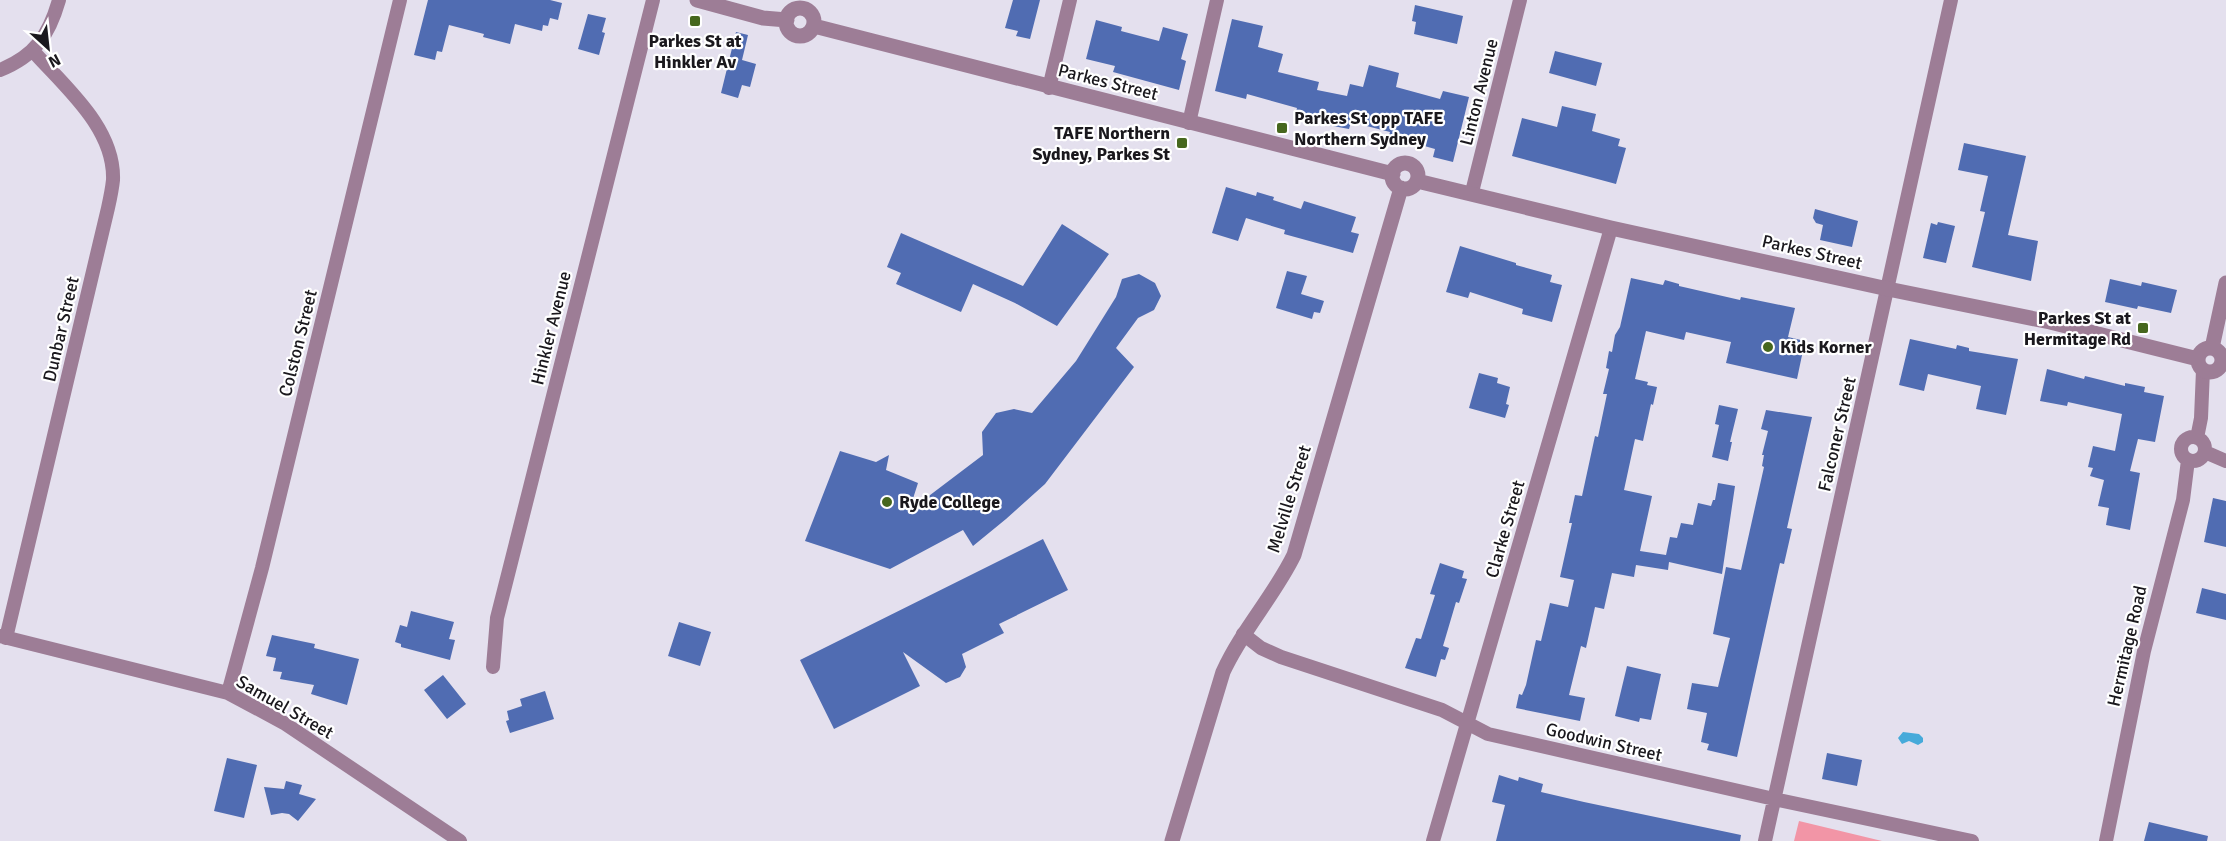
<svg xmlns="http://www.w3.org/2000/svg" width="2226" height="841" font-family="Signika,sans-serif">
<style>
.green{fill:#f295a6}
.water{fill:#46aada}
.building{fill:#506cb2}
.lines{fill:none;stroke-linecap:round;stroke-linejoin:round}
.minor{stroke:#9d7d96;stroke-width:14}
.tertiary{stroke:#9d7d96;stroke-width:15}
.poi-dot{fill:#46671e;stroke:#fff;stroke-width:2}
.labels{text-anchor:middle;stroke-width:4.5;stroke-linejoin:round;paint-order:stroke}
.poi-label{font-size:18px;font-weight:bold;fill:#1a181d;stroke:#fff;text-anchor:start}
.street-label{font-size:18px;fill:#1a181d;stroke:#fff}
</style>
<rect width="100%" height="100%" fill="#e4e0ee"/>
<path class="green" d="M1799,821L1882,841H1794Z"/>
<path class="water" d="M1903,732L1919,734L1923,738V742L1918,745L1909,741L1902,744L1898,738Z"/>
<path class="building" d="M428,0H550L562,3L558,20L550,18L548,26L543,25L542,31L515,24L510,44L483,37L484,34L449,25L442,52L437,51L435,60L414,55Z
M1013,0H1040L1030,39L1016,36L1018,31L1005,28Z
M1415,5L1463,16L1457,44L1414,34L1416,22L1412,21Z
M588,14L606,18L602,32L605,33L599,55L578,49Z
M1232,19L1263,26L1258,47L1283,54L1278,72L1319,82L1317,90L1347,96L1350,84L1363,87L1369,65L1399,73L1396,87L1440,99L1443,91L1469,97L1453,162L1433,157L1435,149L1389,136L1390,132L1351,122L1349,129L1322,124L1323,119L1296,112L1297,108L1247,94L1246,99L1215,91Z
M1096,20L1122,27L1121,31L1159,41L1163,27L1188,34L1181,59L1186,61L1179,90L1113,72L1115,66L1086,59Z
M736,32L748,35L742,60L756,64L750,87L742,85L738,98L721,93Z
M1555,51L1602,63L1596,86L1549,73Z
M1562,106L1596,114L1592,131L1620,139L1618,146L1626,148L1616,184L1512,156L1522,118L1557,127Z
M1964,143L2026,156L2008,235L2038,241L2031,281L1972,267L1985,212L1980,211L1988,176L1958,170Z
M1226,187L1256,196L1257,192L1274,197L1273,200L1301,209L1304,201L1356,217L1351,232L1359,234L1353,253L1284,234L1285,230L1246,218L1238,241L1212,233Z
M1815,209L1858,221L1852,247L1820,240L1823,225L1816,223L1813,218Z
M1938,222L1955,226L1946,263L1923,258L1931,223L1937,225Z
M1062,224L1109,254L1057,326L1015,303L973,284L961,312L896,284L901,273L887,267L901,233L1023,286Z
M1460,246L1516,263V265L1552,275L1550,282L1562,285L1552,322L1522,314L1523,309L1470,292L1468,298L1446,292Z
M1287,271L1307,276L1301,294L1324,301L1320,313L1314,312L1312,319L1276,308Z
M1139,274L1155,283L1161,296L1154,310L1138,318L1116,348L1134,367L1045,484L1006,519L973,546L963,530L890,569L805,541L840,451L876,462L889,455L886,470L918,483L909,511L983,455L982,432L996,413L1014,409L1032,413L1076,361L1116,297L1122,279Z
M1631,278L1663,285L1665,280L1679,284V286L1740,300L1741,297L1795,308L1788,337L1805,341L1797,379L1726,363L1731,342L1686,332L1684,340L1646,331L1635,379L1648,382L1647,385L1657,387L1653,405L1651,404L1643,441L1635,439L1624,490L1652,496L1640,551L1666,555L1670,537L1677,538L1681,523L1693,525L1698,503L1711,506L1713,500H1715L1718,483L1735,486L1722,574L1669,562L1668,570L1636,565L1634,577L1612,573L1604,609L1595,607L1586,648L1581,646L1569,695L1585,698L1580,721L1516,708L1519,694L1522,695L1526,685L1536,640L1541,641L1550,603L1568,607L1574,580L1560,577L1572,523H1569L1575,495L1582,496L1595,436L1598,437L1607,394H1603L1609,369L1606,368L1609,351L1612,352L1615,335L1620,327Z
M2110,279L2141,286L2142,282L2177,290L2171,313L2138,306L2137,309L2105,302Z
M1910,339L1956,349L1957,345L1969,348V351L2018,359L2006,415L1976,409L1981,386L1928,374L1924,391L1899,385Z
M2047,369L2084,379L2085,376L2125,386V383L2145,387L2144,392L2164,396L2155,442L2138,439L2130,471L2140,473L2130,530L2106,525L2109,508L2098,506L2104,480L2090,476L2093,468L2088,467L2093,446L2115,451L2122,414L2068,402L2067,406L2040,401Z
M1479,373L1498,378L1497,383L1510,387L1506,404L1509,405L1505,418L1469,408Z
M1719,405L1738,409L1730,442H1732L1728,461L1712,457L1719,425L1715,424Z
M1766,410L1812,417L1787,528L1792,529L1784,564L1780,563L1737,757L1707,750L1709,744L1701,742L1707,713L1687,709L1692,683L1718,687L1730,638L1713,634L1726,567L1741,570L1764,467L1762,466L1764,455H1762L1768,431L1761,429Z
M2213,498L2226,501V547L2204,542Z
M1043,539L1068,590L999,624L1004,633L962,654L966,667L960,677L946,683L903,652L920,686L834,729L800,660Z
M1440,563L1464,571L1462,578L1467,579L1459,603L1456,602L1443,646L1449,648L1445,660L1441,659L1436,677L1405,668L1416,638L1421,639L1435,595L1430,594Z
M2202,588L2226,594V620L2196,613Z
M411,611L454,622L449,639L455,640L450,660L401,647V644L395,642L400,625L407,627Z
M679,622L711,632L700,666L668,656Z
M272,635L315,644L314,648L359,659L347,705L311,694L314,685L280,679L282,672L273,671L276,658L266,656Z
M1627,666L1661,674L1651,720L1640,718L1639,722L1615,716Z
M443,675L466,704L447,719L424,690Z
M545,691L554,719L510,733L506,721L509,720L507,711L522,706L520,699Z
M1827,753L1862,760L1857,786L1822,779Z
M227,758L257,765L244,818L214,811Z
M1499,775L1518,781L1519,777L1543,784L1541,792L1584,802L1741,835L1740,841H1496L1505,805L1492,802Z
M286,781L302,785L299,794L316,799L298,821L289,814L282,813L271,815L264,787L284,789Z
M2149,822L2208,836L2207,841H2144Z"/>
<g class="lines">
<path class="minor" d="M0,70C35,56 49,35 59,0
M1049,88L1070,0
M1189,123L1217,0
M1472,192L1520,0
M2181 449a12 12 0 1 1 24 0a12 12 0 1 1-24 0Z
M2197,438L2201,418L2203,370
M2205,452L2226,461
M1243,634L1261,648L1281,657L1442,710L1488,734L1774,799L1972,841
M0,636L228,693L284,723L460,841
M6,638L108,208C110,199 112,190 113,180C115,128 65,87 33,51
M493,667L497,618L653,0
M228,693L262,568L400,0
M1433,841L1611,228
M1765,841L1951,0
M2106,841L2144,651L2183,500L2188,460"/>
<path class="tertiary" d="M697,0L763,18L787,20
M786 22a14 14 0 1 1 28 0a14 14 0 1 1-28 0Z
M814,26L1393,174
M1392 176a13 13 0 1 1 26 0a13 13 0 1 1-26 0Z
M1417,181L1611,228L1888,289L2050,322L2198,359
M2212,348L2226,283
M2198 360a12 12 0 1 1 24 0a12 12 0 1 1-24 0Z
M1172,841L1223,672C1242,630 1274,596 1294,555L1401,188"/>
</g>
<g class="poi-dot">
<rect x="689" y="15" width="12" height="12" rx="3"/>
<rect x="1276" y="122" width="12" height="12" rx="3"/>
<rect x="1176" y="137" width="12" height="12" rx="3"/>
<rect x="2137" y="322" width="12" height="12" rx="3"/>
<circle cx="1768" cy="347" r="6"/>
<circle cx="887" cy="502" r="6"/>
</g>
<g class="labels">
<g class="poi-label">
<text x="695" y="47" text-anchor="middle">Parkes St at<tspan x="695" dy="21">Hinkler Av</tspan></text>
<text x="1294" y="124">Parkes St opp TAFE<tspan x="1294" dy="21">Northern Sydney</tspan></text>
<text x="1170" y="139" text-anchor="end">TAFE Northern<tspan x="1170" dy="21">Sydney, Parkes St</tspan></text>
<text x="2131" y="324" text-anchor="end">Parkes St at<tspan x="2131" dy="21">Hermitage Rd</tspan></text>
<text x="1780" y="353">Kids Korner</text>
<text x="899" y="508">Ryde College</text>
</g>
<g class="street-label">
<text transform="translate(1108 82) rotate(14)" y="6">Parkes Street</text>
<text transform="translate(1479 92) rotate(-76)" y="6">Linton Avenue</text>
<text transform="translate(1812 252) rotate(13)" y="6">Parkes Street</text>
<text transform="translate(551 328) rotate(-76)" y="6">Hinkler Avenue</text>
<text transform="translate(61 329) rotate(-77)" y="6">Dunbar Street</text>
<text transform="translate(298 343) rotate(-76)" y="6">Colston Street</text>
<text transform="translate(1837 434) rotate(-77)" y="6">Falconer Street</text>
<text transform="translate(1289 499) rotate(-73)" y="6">Melville Street</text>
<text transform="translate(1505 529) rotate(-74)" y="6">Clarke Street</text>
<text transform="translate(2127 646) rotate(-77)" y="6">Hermitage Road</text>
<text transform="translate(285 707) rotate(30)" y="6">Samuel Street</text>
<text transform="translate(1604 742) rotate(13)" y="6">Goodwin Street</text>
</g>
</g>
<g transform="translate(48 48) rotate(153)" stroke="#ffffff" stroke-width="4.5" paint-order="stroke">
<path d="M0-4.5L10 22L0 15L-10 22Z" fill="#1a181d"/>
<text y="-9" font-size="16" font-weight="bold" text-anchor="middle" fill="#1a181d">N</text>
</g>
</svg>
